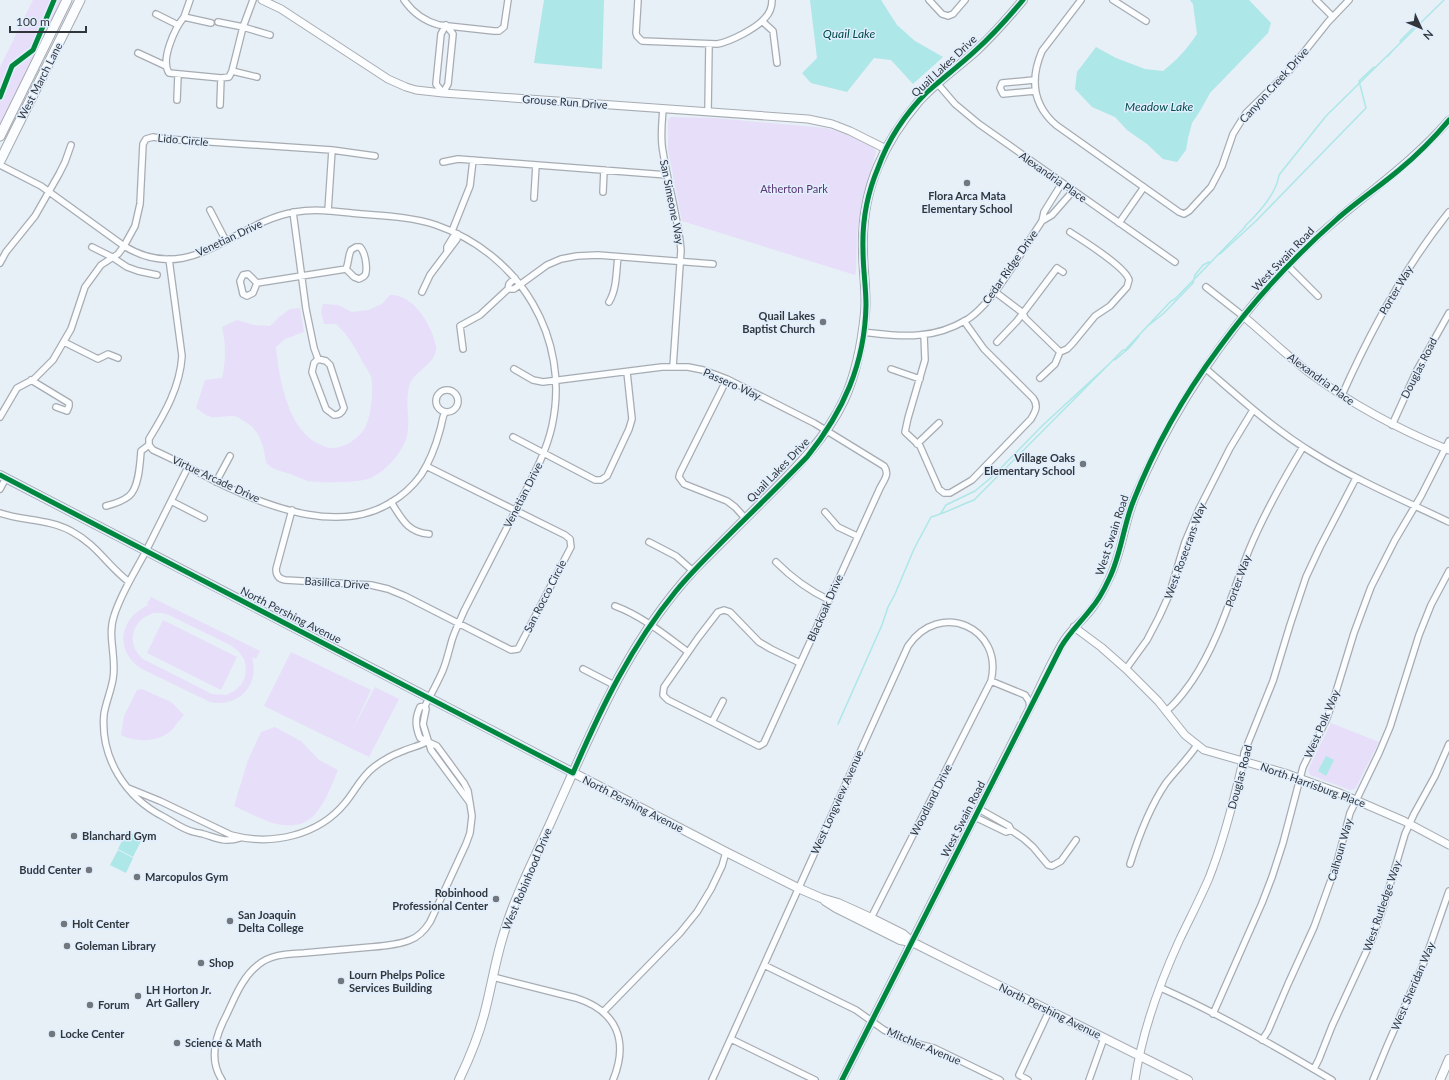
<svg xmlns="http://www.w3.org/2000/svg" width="1449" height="1080" font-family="Lato,sans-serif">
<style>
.green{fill:#e7def9;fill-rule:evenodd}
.water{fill:#ade7e8}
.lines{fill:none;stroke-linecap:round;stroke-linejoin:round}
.stream{stroke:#ade7e8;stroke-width:1.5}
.minor-casing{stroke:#a7acb2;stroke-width:8}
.tertiary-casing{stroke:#a7acb2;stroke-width:9}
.secondary-casing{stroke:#a7acb2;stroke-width:10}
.primary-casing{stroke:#a7acb2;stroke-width:11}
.minor{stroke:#fbfdfe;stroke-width:5.5}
.tertiary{stroke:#fbfdfe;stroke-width:7}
.secondary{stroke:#fbfdfe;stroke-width:8}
.primary{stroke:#fbfdfe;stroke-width:9}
.cycleway-casing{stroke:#e1eefd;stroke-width:8}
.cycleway{stroke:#00873e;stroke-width:5}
.poi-dot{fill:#71777d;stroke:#e1eefd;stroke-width:1.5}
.labels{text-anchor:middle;stroke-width:3;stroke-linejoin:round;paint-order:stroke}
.street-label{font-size:11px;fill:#31363b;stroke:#e1eefd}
.park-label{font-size:11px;fill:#5a3574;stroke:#e1eefd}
.poi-label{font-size:11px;font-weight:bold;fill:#31363b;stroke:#e1eefd;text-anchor:start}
.water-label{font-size:12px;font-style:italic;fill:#004b4a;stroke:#e1eefd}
</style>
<rect width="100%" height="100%" fill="#e7eff7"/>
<path class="green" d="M33,0H62L0,125V67Z
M671,117L714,118L826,128L848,135L874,148L876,152L861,203L857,233L856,270L855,275L682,221L668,150V120Z
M390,295C412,294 429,321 434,339C435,343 437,348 436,351C432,367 413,371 409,387C404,405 413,426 404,444C397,458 385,471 371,478C358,483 321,483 307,481C302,479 296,476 290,474C285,472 278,471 273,468C270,467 268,464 266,463C264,446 260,430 244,421C241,419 237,416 233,416C213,416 214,422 196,408L205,380L222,378C226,362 226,343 222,327L237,320L254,325L270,326L279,317L290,309L300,308L304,332L285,339L276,347C279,378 288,432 321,445C324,446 329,449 332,448C344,448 356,440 363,431C371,421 374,389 371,377C369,372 365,366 362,361C355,347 348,335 336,324H324L321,313L323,304L338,305L352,312L368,310L382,304Z
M151,597L260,651L256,659L252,657C260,685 239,708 210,702L142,669C114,652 119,617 149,605L147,604ZM154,613H162L169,615L232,646L239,652L244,659L246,668L245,677L241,685L234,691L226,695L212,694L143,659C125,644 132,619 154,613Z
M163,620L237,657L221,690L147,653Z
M291,652L371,690L352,731L375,687L399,699L369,757L264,706Z
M142,689L171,702L184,715C180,719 176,725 172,730C159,742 136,743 121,735L124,716L137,690Z
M1331,723L1379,742L1355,789L1350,790L1310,775L1308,770Z
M275,727L301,741L319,760L338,770C332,784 326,802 315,814C292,839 259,817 234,806L248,760L261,732Z"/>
<path class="water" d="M544,0H604L602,69L534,63Z
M810,0H881L897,25L915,41L943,57L913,84L891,60L874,58L847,92L811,83L802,73L817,58Z
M1190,0H1249L1271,23L1268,33L1210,93L1200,111L1192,123L1188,138L1186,150L1177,162L1163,159L1147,144L1127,130L1115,117L1092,107L1075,89L1077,72L1096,47L1116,58L1145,69L1163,71C1177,60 1187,49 1197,34L1193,4Z
M1326,756L1334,760L1326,776L1318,771Z
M127,831L142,839L133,857L118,849Z
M118,850L133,858L126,873L110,865Z"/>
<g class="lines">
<path class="stream" d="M1400,41L1419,22
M1388,56L1393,50
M1220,254L1256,221L1366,108L1359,81L1374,67
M1149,325L1164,313L1193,283L1195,275L1203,265L1209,262
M1115,360L1129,348L1139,336
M941,513L946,505L975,491L993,476L1043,425L1107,366
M838,724L882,625L888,607L895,594L914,549L931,517C946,513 960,505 974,500L1123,350H1125L1171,301L1175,299L1245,227V226C1259,213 1276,195 1279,175L1326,116L1444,0"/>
<g class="minor-casing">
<path id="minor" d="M404,0C413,13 424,21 439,25L494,31H499L504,27L508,0
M638,0L636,33L637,36L642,41L717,44C730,42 757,28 765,18C770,13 772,7 772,0
M929,0L942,14L948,16L953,14L965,0
M1081,0L1042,51C1030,79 1032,104 1056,125L1179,212L1184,214L1189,211L1211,187L1222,166L1233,134L1246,113L1289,71L1328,22L1349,0
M1113,0L1146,21
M1316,0L1333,17
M156,14L178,25
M184,17L190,0
M762,21L773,31L777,63
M218,22L243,27L253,0
M211,23L184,17C175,28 160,60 169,73L221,78L220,105
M446,25L453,34L448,84L443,93L436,84L441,34Z
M138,53L166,66
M232,71L257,77
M221,78L229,77L232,71L243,27L270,35
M1034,80L1002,83L1000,88L1003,94L1035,91
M937,83L955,104L979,124L1175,262
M177,100L178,75
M663,109C662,123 660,138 663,152C668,185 678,217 681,250L673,367
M708,112L709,44
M332,150L375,156
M443,162L458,159L667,175
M0,165L41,186L124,246C191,287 234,222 295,212C317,208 340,212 361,214C386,216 412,217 436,225C520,254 571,338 552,426C546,453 533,476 521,500C502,537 483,574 464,611C460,621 455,630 452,640C449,650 447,660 443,670C438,682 431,694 425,706L426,709L423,724L431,750L470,803
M603,192L604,170
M534,198L536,165
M210,210L226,241
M293,212L306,309L314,348L318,359
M1042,221L1052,215L1073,191
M1119,223L1144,187
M452,231L470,186L473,160
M92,247L112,257L127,267L138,271L157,275
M356,247H360C365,252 367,265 366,272C366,276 363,277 359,279L354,277L346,269C349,262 348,256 351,250Z
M447,251V247L453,237H456
M0,263L6,252L35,216L59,174L65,162L71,145
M1288,266L1318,296
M248,274L257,283L253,293L247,296L243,294L240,281L243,275Z
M257,283L346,269
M1206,287L1243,316
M508,289L509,284L515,278
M994,291L1023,313L1025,318L1060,352L1067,349L1072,344L1095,316L1110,306L1127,287L1129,280C1126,267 1082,240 1070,232
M422,292L430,275L457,239L456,237L458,234
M609,302C617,289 616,272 618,257
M863,332C881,334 900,337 919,335C936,334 953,328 968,319C995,301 1023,249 1042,221L1044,212L1062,183
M924,335L925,360L908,418L905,432L920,446L939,489L944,493H950L972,480L1031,419C1035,412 1039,406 1033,398L984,349L964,321
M64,342L98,359L108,354L118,358
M997,342L1017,321L1057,268L1063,272
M463,349L460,326L480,315L508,289H514L547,265L561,259L577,256L598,255L713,264
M318,359L326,361L330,365L344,408C342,413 339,415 334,415L326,409L312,372L314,363Z
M1205,368C1240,398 1273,429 1313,453C1356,480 1403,500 1449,522
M514,369L533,380L543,382L662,367H688L703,370L727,379L814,423L884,466C890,474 884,480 880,488L764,743L759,746L757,745L712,722L668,700L663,695L664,687L698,638L718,612L724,610L730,612L759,642L771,649L800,663
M891,369L920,379
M1040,378L1055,364L1060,352
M727,379L680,473L679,477L684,484L727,501L735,507L745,518
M31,380L69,403V406L67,411L56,407
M436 401a11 11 0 1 1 22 0a11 11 0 1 1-22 0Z
M1342,395C1371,330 1404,268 1449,212
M0,417L17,388L34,379L53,360L71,329L85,287L101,265L118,254L124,246L135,226L140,204L143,144L146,139L153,137L166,139L332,150L328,211
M1392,425L1417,370L1449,313
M513,437L595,480H601L607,476L629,429L632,419L627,372
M917,444L939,423
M149,445L153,450C178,461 202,475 227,487C274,509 341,533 390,503C402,496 413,486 421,475C430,461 436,445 440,430C442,424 442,418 445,412
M149,445V439C165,413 180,387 182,356L169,259
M188,467C174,495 160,523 146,551C135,572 121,593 114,616C107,636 117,658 113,679C111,691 106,702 104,714C100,758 126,798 164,817C173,822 184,830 194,832C197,833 200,833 203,834C217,838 225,843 240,838
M216,482L230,456
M0,489L6,478
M171,501L204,518
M391,502C402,519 407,532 429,534
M106,506C114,504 123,501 129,496C139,488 140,463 141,451L149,445
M292,510L276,569C276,575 279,579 285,580L371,585L388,589L405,596L511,650L518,649L571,547L570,539L565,535L426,466
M825,512L838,527L857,536
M0,513C23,521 49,519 71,531C97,545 107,565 129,582
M649,542L676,556L693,571
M776,562C792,578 808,590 829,600
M615,606C642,616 665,635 688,652
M583,669L614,685
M1126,669L1147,640L1159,617L1169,595L1185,542L1199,509L1230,448L1253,410
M991,681L1025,695L1029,701L1030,708
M1166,711C1177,703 1184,692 1192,681C1219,641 1231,595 1249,550C1264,514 1283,480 1303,447
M712,722L723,701
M1243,761L1244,753L1273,681L1290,625L1306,577L1320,547L1356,478
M128,788L160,801L231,835C271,846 318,836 345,803C355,791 361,777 374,767C383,760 392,755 403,751C412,747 420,746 428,741
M979,809L1009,826L1011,830L1024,839L1033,847L1048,865L1052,866L1061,861L1076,840
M975,817L1006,832L1011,830
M1130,864C1139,835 1149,808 1166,783C1176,770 1188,759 1197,745
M764,965L856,1010L884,1030L911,1042L934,1048L1000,1080
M493,977L576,998C617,1011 629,1041 613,1080
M1161,988C1220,1014 1277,1047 1332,1080
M604,1011L680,933L697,912L711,889L722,866L726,852
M1213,1014L1262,903L1272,877L1283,843L1303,767L1327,718L1335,695L1354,633L1371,587L1395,540L1421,496L1449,441
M731,1039L815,1080
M1262,1040L1268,1031L1288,984L1314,927L1336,866L1350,813L1379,753L1390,727L1419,635L1431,605L1449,571
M1314,1069L1319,1059L1332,1026L1373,937L1384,905L1405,834L1414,814L1435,776L1449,744
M222,1080C210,1062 214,1041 223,1022C233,1003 240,979 258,965C271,954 288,954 304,953C326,951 349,949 371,947C384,946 398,945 410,940C418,937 425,930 430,922L466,844L470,833L472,816L468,791L464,783L437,746L420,738C415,726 415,718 420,707L425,706
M712,1080L908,646C940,599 1004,628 991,681L871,918
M1028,1080L1019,1075L1049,1011
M1089,1080L1104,1038
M1373,1080L1387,1046L1425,960L1449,891"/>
</g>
<g class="tertiary-casing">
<path id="tertiary" d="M262,0L281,9L388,79L406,87L416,90L443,93L808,119L832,124L850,131L886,149
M1243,316C1266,335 1287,356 1311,374C1353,405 1400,430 1449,450
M1074,627L1101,647L1126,669L1158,701L1185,735L1204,750L1285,773L1337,792L1404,821L1449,845
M1024,719C1038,693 1049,664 1065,639C1072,629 1082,621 1090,611C1098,601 1104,590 1109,579C1122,553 1124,523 1135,497C1165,426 1206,361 1255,302C1280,272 1309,242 1340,217C1377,186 1416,158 1449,120
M842,1080L1021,725
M1135,1080C1142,1032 1159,985 1179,941C1189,920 1200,899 1209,878C1224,840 1234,800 1243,761"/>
</g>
<g class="secondary-casing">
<path id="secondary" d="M0,475L726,852L798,888L821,898L838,903L871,918L903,934L912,942L1188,1080
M825,901L836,908L900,940L911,942
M459,1080C469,1059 478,1038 484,1015C491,989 495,962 503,936C516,892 539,850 557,808C596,722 628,642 693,571C717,547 741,523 764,500C795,469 825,440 844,400C857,372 862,343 865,313C867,292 863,271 863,251C862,222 867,192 878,166C888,142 902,121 919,101C936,82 957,68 976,51C993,35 1008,18 1023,0
M1440,1080L1449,1059"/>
</g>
<g class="primary-casing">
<path id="primary" d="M0,136L67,0
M0,161L80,0"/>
</g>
<use href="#minor" class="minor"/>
<use href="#tertiary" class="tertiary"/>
<use href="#secondary" class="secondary"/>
<use href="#primary" class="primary"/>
<g class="cycleway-casing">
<path id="cycleway" d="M0,97L12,66L33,50L54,0
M0,475L573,773C601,708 631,646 676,591C689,575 704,560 719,545C748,516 778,487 807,457C843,412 865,364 866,305C866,287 863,269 863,250C862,222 867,194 878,168C888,140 906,113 927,92C943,78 960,65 975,51C993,35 1008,18 1023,0
M842,1080L1061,647C1069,633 1080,623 1090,610C1098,601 1104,590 1109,579C1121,555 1123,527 1133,502C1154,448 1184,395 1219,348C1253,301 1293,258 1336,220C1356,202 1379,187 1399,170C1417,155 1434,138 1449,120"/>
</g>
<use href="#cycleway" class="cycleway"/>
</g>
<g class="poi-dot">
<circle cx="967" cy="183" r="4"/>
<circle cx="823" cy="322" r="4"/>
<circle cx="1083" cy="464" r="4"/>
<circle cx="74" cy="836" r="4"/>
<circle cx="89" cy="870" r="4"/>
<circle cx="137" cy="877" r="4"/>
<circle cx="496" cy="899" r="4"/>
<circle cx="230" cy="921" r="4"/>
<circle cx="64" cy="924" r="4"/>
<circle cx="67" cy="946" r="4"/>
<circle cx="201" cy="963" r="4"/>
<circle cx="341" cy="981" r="4"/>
<circle cx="138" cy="996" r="4"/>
<circle cx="90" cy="1005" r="4"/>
<circle cx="52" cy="1034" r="4"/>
<circle cx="177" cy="1043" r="4"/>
</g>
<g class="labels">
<g class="street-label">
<text transform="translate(944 66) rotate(-43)" y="4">Quail Lakes Drive</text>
<text transform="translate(40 81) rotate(-63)" y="4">West March Lane</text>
<text transform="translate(1274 85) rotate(-48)" y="4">Canyon Creek Drive</text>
<text transform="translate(565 102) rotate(4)" y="4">Grouse Run Drive</text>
<text transform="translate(183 140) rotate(5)" y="4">Lido Circle</text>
<text transform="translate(1053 177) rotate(35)" y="4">Alexandria Place</text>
<text transform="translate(672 202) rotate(79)" y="4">San Simeone Way</text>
<text transform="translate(229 238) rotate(-25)" y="4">Venetian Drive</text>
<text transform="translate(1283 259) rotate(-46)" y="4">West Swain Road</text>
<text transform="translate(1010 267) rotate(-55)" y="4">Cedar Ridge Drive</text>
<text transform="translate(1396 290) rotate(-59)" y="4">Porter Way</text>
<text transform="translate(1419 368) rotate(-63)" y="4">Douglas Road</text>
<text transform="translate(1321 379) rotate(36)" y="4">Alexandria Place</text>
<text transform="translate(732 384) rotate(24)" y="4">Passero Way</text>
<text transform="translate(778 470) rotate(-46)" y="4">Quail Lakes Drive</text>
<text transform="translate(216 479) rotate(25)" y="4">Virtue Arcade Drive</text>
<text transform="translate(523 495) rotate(-63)" y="4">Venetian Drive</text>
<text transform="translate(1112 535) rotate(-72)" y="4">West Swain Road</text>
<text transform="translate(1185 551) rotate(-70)" y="4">West Rosecrans Way</text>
<text transform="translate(1238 581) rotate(-70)" y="4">Porter Way</text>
<text transform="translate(337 583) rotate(4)" y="4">Basilica Drive</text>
<text transform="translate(545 596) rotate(-63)" y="4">San Rocco Circle</text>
<text transform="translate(825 608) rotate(-66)" y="4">Blackoak Drive</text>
<text transform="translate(291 615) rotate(27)" y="4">North Pershing Avenue</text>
<text transform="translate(1322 724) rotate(-67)" y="4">West Polk Way</text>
<text transform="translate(1240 777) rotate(-75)" y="4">Douglas Road</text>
<text transform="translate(1313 785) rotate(20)" y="4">North Harrisburg Place</text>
<text transform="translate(931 800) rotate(-63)" y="4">Woodland Drive</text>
<text transform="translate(837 802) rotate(-66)" y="4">West Longview Avenue</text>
<text transform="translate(633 804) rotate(27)" y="4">North Pershing Avenue</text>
<text transform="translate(963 819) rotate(-63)" y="4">West Swain Road</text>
<text transform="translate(1340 850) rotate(-74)" y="4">Calhoun Way</text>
<text transform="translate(527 879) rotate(-67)" y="4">West Robinhood Drive</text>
<text transform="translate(1382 906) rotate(-71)" y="4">West Rutledge Way</text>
<text transform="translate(1413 986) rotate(-67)" y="4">West Sheridan Way</text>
<text transform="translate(1050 1011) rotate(26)" y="4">North Pershing Avenue</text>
<text transform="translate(924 1046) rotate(23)" y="4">Mitchler Avenue</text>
</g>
<g class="park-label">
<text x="794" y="193">Atherton Park</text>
</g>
<g class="poi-label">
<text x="967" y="200" text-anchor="middle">Flora Arca Mata<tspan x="967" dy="13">Elementary School</tspan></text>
<text x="815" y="320" text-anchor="end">Quail Lakes<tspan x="815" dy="13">Baptist Church</tspan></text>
<text x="1075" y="462" text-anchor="end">Village Oaks<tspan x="1075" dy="13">Elementary School</tspan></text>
<text x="82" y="840">Blanchard Gym</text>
<text x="81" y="874" text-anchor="end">Budd Center</text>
<text x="145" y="881">Marcopulos Gym</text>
<text x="488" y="897" text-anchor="end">Robinhood<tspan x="488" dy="13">Professional Center</tspan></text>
<text x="238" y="919">San Joaquin<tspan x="238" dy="13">Delta College</tspan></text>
<text x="72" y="928">Holt Center</text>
<text x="75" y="950">Goleman Library</text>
<text x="209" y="967">Shop</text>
<text x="349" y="979">Lourn Phelps Police<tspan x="349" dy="13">Services Building</tspan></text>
<text x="146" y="994">LH Horton Jr.<tspan x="146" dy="13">Art Gallery</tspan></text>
<text x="98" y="1009">Forum</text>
<text x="60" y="1038">Locke Center</text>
<text x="185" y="1047">Science &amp; Math</text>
</g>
<g class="water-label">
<text x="849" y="38">Quail Lake</text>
<text x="1159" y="111">Meadow Lake</text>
</g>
</g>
<g transform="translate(1421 28) rotate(134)" stroke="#e1eefd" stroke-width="3" paint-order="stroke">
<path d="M0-3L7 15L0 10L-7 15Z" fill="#31363b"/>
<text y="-6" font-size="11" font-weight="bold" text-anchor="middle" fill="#31363b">N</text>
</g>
<path d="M10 26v6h76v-6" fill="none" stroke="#31363b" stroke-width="2"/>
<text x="16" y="26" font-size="12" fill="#31363b" stroke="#e1eefd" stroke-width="3" paint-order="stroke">100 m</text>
</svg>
